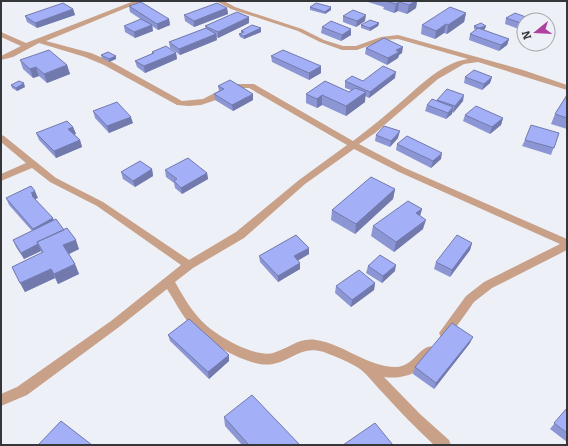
<svg xmlns="http://www.w3.org/2000/svg" width="568" height="446" font-family="Bitter,serif">
<style>
.lines{fill:none;stroke-linecap:round;stroke-linejoin:round}
.minor{fill:#c8a188;fill-rule:evenodd}
.wall{fill:#8c96d4}
.shaded-wall{fill:#727aad}
.building{fill:#a3aff7;stroke:#727aad}
</style>
<rect width="100%" height="100%" fill="#eef0f7"/>
<g class="lines">
<path class="minor" d="M134,1H143L46,41L91,53L110,61L182,101L203,99L232,84H254L353,141C369,129 385,116 401,102C420,86 441,63 468,59L398,39L384,40L357,50H342L320,42L298,31L231,9L216,1H224L235,7L302,29L324,40L343,46H356L381,37L398,35L523,70L567,85V90L478,62L464,64L438,79L375,133L359,144L405,168L567,239V250L492,288L474,302L449,337L445,338L441,337L439,333L466,296L484,282L560,244L399,172L354,149L305,184L244,238L193,268L175,282C182,294 189,307 199,318C211,333 253,358 273,353C288,349 299,337 316,340C344,344 367,367 396,367C414,367 421,343 433,347L435,351C426,371 406,380 384,377L420,414L449,440L451,445H434C416,428 399,411 383,393C376,386 368,375 360,369C352,363 334,356 324,352C301,345 293,360 273,364C251,369 207,342 192,327C182,316 175,301 167,289L119,327L27,395L1,406V394L17,387L111,321L181,265L97,206L50,182L32,168L1,181V174L26,163L1,142V135L4,136L56,178L103,202L189,260L236,232L299,180L347,145L249,88H234L216,100L201,105L189,106L177,105L104,65L85,57L39,43L13,57L1,60V56L21,46L1,37V32L26,43Z"/>
</g>
<path class="wall" d="M368,1H417L416,8L407,14L398,11L394,13L383,9L384,7L368,2Z
M129,6L169,19L170,25L158,30L152,26L153,31L135,38L125,32L124,26L142,20L130,12Z
M310,7L331,10L325,14L310,10Z
M227,8L228,14L194,27L185,21L184,15Z
M73,9L75,15L37,28L27,22L25,16Z
M466,13L464,22L447,34L444,33L435,39L421,34L422,25Z
M343,16L365,21L356,27L343,22Z
M506,18L524,20V31L505,24Z
M249,23L218,38L216,37L217,40L180,55L170,48L169,42L206,28L205,26Z
M379,23L378,26L370,31L361,28V25Z
M474,26L485,29L483,30L509,39L507,45L499,51L469,40L470,34L476,30L474,29Z
M322,27L351,35L341,41L321,33Z
M261,28V32L244,39L240,37L239,34L241,33V31Z
M366,48L402,53L399,55L398,58L387,65L365,54Z
M152,52L176,53L177,59L145,73L137,67L135,61L153,53Z
M101,55L116,56V59L109,62L102,58Z
M271,56L321,73L309,80L272,62Z
M20,60L67,65L70,74L47,83L39,76L33,78L23,69Z
M465,77H492L490,83L482,90L464,83Z
M395,78L369,98L365,96V102L346,116L322,105L317,108L306,103V94L349,92L351,90L345,88V81H363Z
M11,85L25,87L17,91L12,88Z
M218,86L253,100L233,111L215,100L214,94L219,91Z
M567,95V129L551,124L555,114Z
M437,100L463,101L453,113L452,112V114L446,119L425,111L427,105L437,101Z
M93,111L133,123L109,133L95,118Z
M465,115L503,118L501,125L490,134L463,121Z
M73,127L76,134H74L80,140L82,147L56,158L39,140L36,133Z
M559,133L551,155L522,146L525,140Z
M376,135L398,138L390,147L375,141Z
M397,144L441,159L431,168L396,150Z
M152,169L153,176L135,187L123,179L121,172Z
M165,170L207,173L208,179L182,194L175,188L174,183L166,177Z
M395,189L393,199L355,234L331,220L332,210Z
M6,198H38L35,199L79,249L69,254L75,264L79,274L58,284L55,278L25,292L12,267L42,253L41,251L24,259L16,247L13,240L32,231L9,205Z
M422,209L420,216L423,229L394,252L371,236L373,226Z
M472,243L470,250L450,277L434,269L436,262Z
M309,254L298,260L300,269L278,282L260,262L259,256Z
M368,266L395,271L382,283L366,273Z
M375,283L374,290L351,307L335,293L336,286Z
M168,335L229,355V361L209,379L170,341Z
M470,343L434,389L413,374L415,367Z
M567,408V442L550,429Z
M224,417L300,445H242L225,426Z"/>
<path class="shaded-wall" d="M415,1H417L416,8L407,14L409,5Z
M399,2L398,11L394,13L396,4Z
M331,7V10L325,14V12Z
M227,8L228,14L194,27V21Z
M73,9L75,15L37,28L35,23Z
M466,13L464,22L447,34L448,25Z
M366,15L365,21L356,27L357,21Z
M249,17V23L218,38V32Z
M169,19L170,25L158,30L157,24Z
M379,23L378,26L370,31V28Z
M446,24L444,33L435,39L436,31Z
M152,25L153,31L135,38L134,32Z
M486,26L485,29L479,32V28Z
M261,28V32L244,39V36Z
M351,29V35L341,41L342,35Z
M216,34L217,40L180,55L179,49Z
M509,39L507,45L499,51L501,45Z
M403,47L402,53L399,55L398,58L387,65L388,58L396,50Z
M176,53L177,59L145,73L144,66Z
M116,56V59L109,62V59Z
M67,65L70,74L47,83L44,74Z
M321,66V73L309,80V73Z
M36,67L39,76L33,78L30,69Z
M396,72L395,78L369,98L370,92Z
M492,77L490,83L482,90L484,84Z
M24,83L25,87L17,91L16,88Z
M366,92L365,102L346,116V106Z
M253,94V100L233,111L232,105Z
M322,95V105L317,108V99Z
M464,95L463,101L453,113L455,106Z
M453,107L452,114L446,119L448,113Z
M131,117L133,123L109,133L107,126Z
M503,118L501,125L490,134L492,127Z
M73,127L76,134L71,136L68,129Z
M400,131L398,138L390,147L391,141Z
M80,140L82,147L56,158L54,151Z
M442,153L441,159L431,168L433,161Z
M152,169L153,176L135,187L133,181Z
M207,173L208,179L182,194L181,188Z
M395,189L393,199L355,234L356,224Z
M35,191L38,198L35,199V202L31,193Z
M422,209L419,219L416,213Z
M53,218L56,225L36,236L33,229Z
M426,220L423,229L394,252L396,242Z
M76,240L79,249L67,255L63,245Z
M472,243L470,250L450,277L452,270Z
M38,244L41,251L24,259L21,253Z
M309,248V254L294,263V256Z
M300,263V269L278,282V276Z
M75,264L79,274L58,284L54,274Z
M396,265L395,271L382,283L383,276Z
M51,269L55,278L25,292L20,283Z
M375,283L374,290L351,307L352,300Z
M473,337L470,343L434,389L436,383Z
M229,355V361L209,379L208,372Z"/>
<path class="building" d="M385,1H415L409,5L399,2L396,4Z
M141,2L169,19L157,24L129,6Z
M63,3L73,9L35,23L25,16Z
M217,3L227,8L194,21L184,15Z
M316,3L331,7L325,12L310,7Z
M450,7L466,13L448,25L446,24L436,31L422,25Z
M353,10L366,15L357,21L343,16Z
M237,12L249,17L218,32L205,26Z
M515,13L534,20H524V24L506,18Z
M141,19L152,25L134,32L124,26Z
M370,20L379,23L370,28L361,25Z
M331,21L351,29L342,35L322,27Z
M481,23L486,26L479,28L474,26Z
M252,25L261,28L244,36L239,34L244,32L241,31Z
M206,28L216,34L179,49L169,42Z
M478,28L509,39L501,45L470,34Z
M384,38L403,47L396,50L399,52L388,58L366,48Z
M166,46L176,53L144,66L135,61L154,53L152,52Z
M49,50L67,65L44,74L36,67L30,69L20,60Z
M283,50L321,66L309,73L271,56Z
M108,52L116,56L109,59L101,55Z
M383,66L396,72L370,92L345,81L352,76L363,81Z
M474,70L492,77L484,84L465,77Z
M230,80L253,94L232,105L214,94L224,89L218,86Z
M19,81L24,83L16,88L11,85Z
M325,81L349,92L355,88L366,92L346,106L322,95L317,99L306,94Z
M447,89L464,95L455,106L437,100Z
M567,95V118L555,114Z
M432,99L453,107L448,113L427,105Z
M117,102L131,117L107,126L93,111Z
M476,106L503,118L492,127L465,115Z
M67,121L73,127L68,129L80,140L54,151L36,133Z
M531,125L559,133L554,148L525,140Z
M384,126L400,131L391,141L376,135Z
M407,136L442,153L433,161L397,144Z
M188,158L207,173L181,188L174,181L177,179L165,170Z
M140,161L152,169L133,181L121,172Z
M371,177L395,189L356,224L332,210Z
M31,186L35,191L31,193L33,195L32,196L53,218L33,229L6,198Z
M408,201L422,209L416,213L426,220L396,242L373,226Z
M56,219L64,230L37,242L38,244L21,253L13,240Z
M67,228L76,240L63,245L75,264L54,274L51,269L20,283L12,267L43,252L37,242Z
M296,235L309,248L294,256L300,263L278,276L259,256Z
M457,235L472,243L452,270L436,262Z
M380,255L396,265L383,276L368,266Z
M359,270L375,283L352,300L336,286Z
M189,319L229,355L208,372L168,335Z
M452,323L473,337L436,383L415,367Z
M252,395L300,445H249L224,417Z
M567,408V433L554,423Z
M61,421L92,445H41L39,444Z
M375,423L393,445H343Z"/>
<rect width="568" height="446" fill="none" stroke="#353639" stroke-width="4"/>
<g transform="translate(536 32) rotate(252)"><circle r="19" fill="#eef0f7" stroke="#a4a6ab"/>
<path d="M0-3L7 15L0 10L-7 15Z" fill="#af409d"/>
<text y="-6" font-size="11" font-weight="bold" text-anchor="middle" fill="#353639">N</text>
</g>
</svg>
